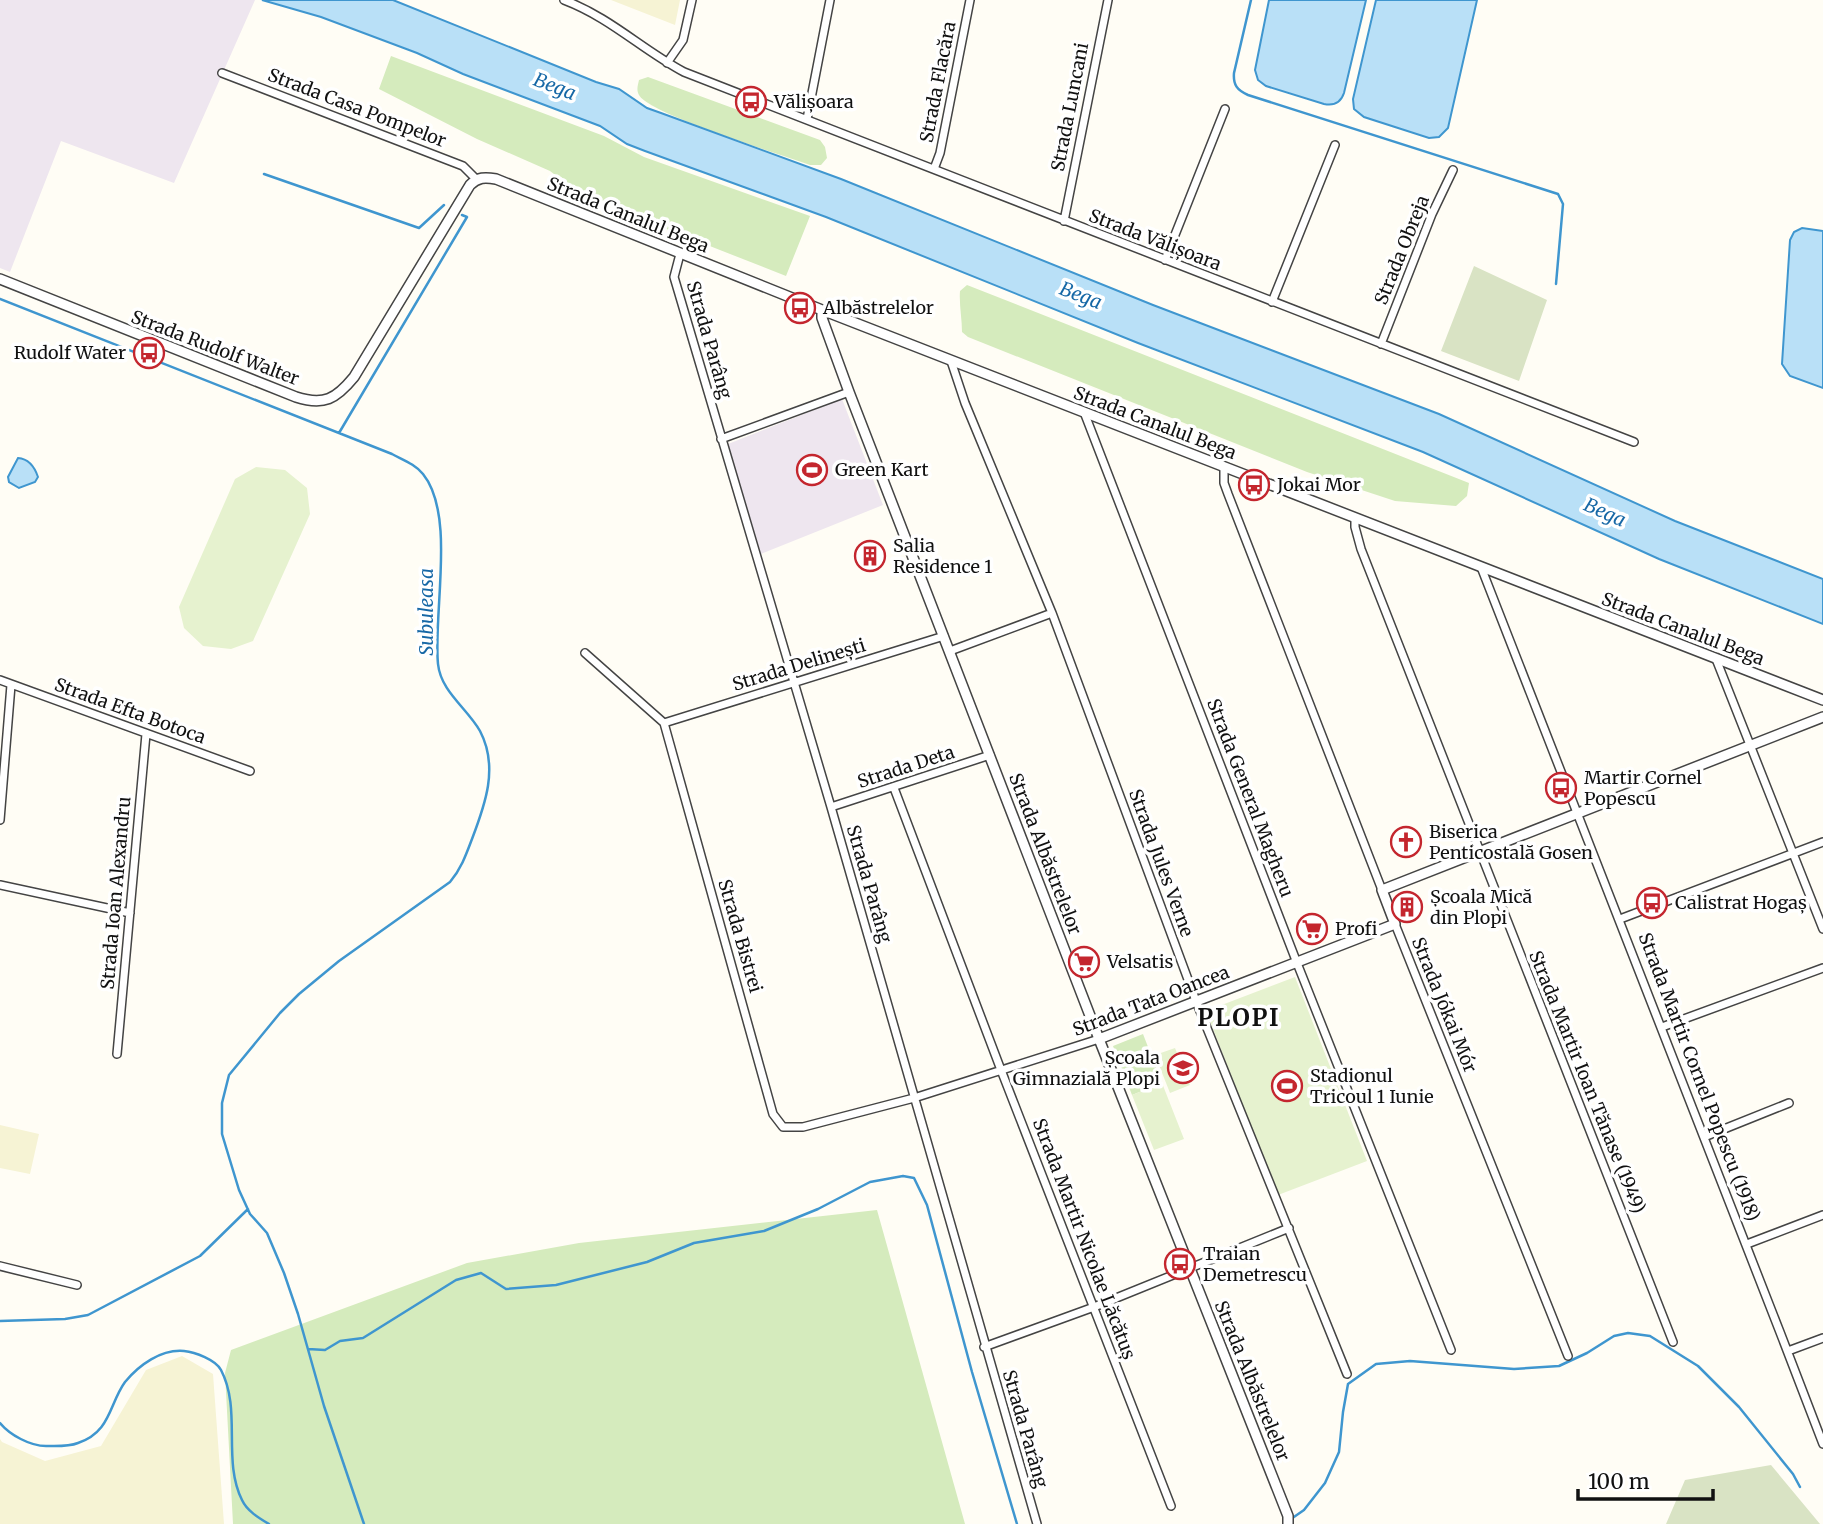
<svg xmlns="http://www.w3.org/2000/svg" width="1823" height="1524" font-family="Merriweather,serif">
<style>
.industrial{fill:#eee6ef}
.farmland{fill:#f6f3d4}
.green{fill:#d5ebbd}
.cemetery{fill:#d9e3c4}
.pitch{fill:#e6f2cf}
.water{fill:#b9e0f7;stroke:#3f96cf;stroke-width:2}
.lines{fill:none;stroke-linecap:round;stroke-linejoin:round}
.stream{stroke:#3f96cf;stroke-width:2.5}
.minor-casing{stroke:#444;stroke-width:10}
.tertiary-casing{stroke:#444;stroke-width:12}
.minor{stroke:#fff;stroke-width:7}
.tertiary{stroke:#fff;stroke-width:9}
.labels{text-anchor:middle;stroke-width:7;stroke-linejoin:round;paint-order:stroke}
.street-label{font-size:18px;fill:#111;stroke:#fff}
.poi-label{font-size:18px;fill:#111;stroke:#fff;text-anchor:start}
.water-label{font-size:19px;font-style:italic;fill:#1768a6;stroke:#fff}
.district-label{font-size:24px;font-weight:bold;letter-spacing:2px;fill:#111;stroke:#fff}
</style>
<rect width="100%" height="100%" fill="#fffdf5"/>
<path class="industrial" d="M0,0H255L174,183L61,141L10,272L0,268Z
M842,399L883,505L761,554L728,444Z"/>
<path class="farmland" d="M611,0H680L675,25Z
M0,1125L39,1134L30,1174L0,1168Z
M182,1356L213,1374L224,1524H0V1439L2,1442L45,1461L101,1446L146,1370Z"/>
<path class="green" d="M391,56L604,136L644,157L810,216L786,276L664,228L571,187L550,171L477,139L379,89Z
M648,77L820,140L825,147L827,158L821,165H810C783,155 649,114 639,95C636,90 638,85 639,80Z
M967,285L1469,483L1467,496L1456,506L1395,501L1307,472L968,337L962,332C962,318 959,305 960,291Z
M1143,1034L1162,1083L1132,1095L1113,1046Z
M877,1210L965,1524H233L225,1373L231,1350L467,1263L579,1243Z"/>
<path class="cemetery" d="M1474,266L1547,300L1519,381L1441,351Z
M1771,1465L1820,1524H1666L1685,1480Z"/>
<path class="pitch" d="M256,467L285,470L307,488L310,514L253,641L231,649L203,646L184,628L179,607L235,479Z
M1295,977L1367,1161L1278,1195L1206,1011Z
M1175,1048L1190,1085L1170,1093L1155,1055Z
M1162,1083L1184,1139L1154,1150L1132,1095Z"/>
<path class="water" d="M262,0H393L596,82L619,89L647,108L661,113L841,179L1153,305L1439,414L1675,521L1823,579V624L1659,559L1423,452L1138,343L826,217L645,151L627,144L600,126L463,74L417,53L321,17Z
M1269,0H1366L1344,93C1341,102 1334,106 1324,104L1266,86L1258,80L1255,70Z
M1376,0H1477L1448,128L1439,137L1429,138L1364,117L1354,109L1353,99Z
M1802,228L1823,231V388L1790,376L1782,364L1790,240L1794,232Z
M18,458C30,459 35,468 38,477L35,482L19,488L9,482L8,477Z"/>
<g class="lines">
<path class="stream" d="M1251,0L1234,73C1233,85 1237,90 1248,95L1558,194L1563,204L1556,284
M264,174L419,228L444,205
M0,299L392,454C403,460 415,464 423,474C456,515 433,612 438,664C441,692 467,708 480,731C499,767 485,805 472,839C466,855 461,869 450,882L339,961L299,994L280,1013L229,1075L222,1103V1134L239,1190L250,1214L267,1233L284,1273L298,1314L324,1406L364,1524
M339,433L467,217L462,215
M0,1321L65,1319L88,1315L200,1256L248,1209
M308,1349L325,1350L340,1341L363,1338L456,1280L481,1273L506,1289L556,1285L647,1262L694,1243L764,1231L818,1209L870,1182L903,1176L914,1178L927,1205L972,1372L1017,1524
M0,1423C10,1435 30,1446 46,1446C56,1446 68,1447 78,1443C111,1432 109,1404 125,1382C139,1365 161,1349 184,1351C195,1352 216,1360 221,1370C242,1410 222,1460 242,1500C247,1511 259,1518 269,1524
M1291,1519L1304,1510L1325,1483L1339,1452L1343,1412L1348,1384L1376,1364L1410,1361L1514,1369L1559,1366L1587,1353L1614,1336L1628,1333L1650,1336L1698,1366L1739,1407L1793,1474L1800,1487"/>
<g class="minor-casing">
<path id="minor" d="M564,0C611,18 641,49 684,72L1634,442
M667,63L683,40L692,0
M222,73L463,166L476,179
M807,119L830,0
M934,169L940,153L970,0
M1064,221L1108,0
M680,254L674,277L831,807L1037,1524
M1165,260L1225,109
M1272,302L1335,145
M1381,344L1432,214L1453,170
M951,361L965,403L1052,613L1196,1001L1347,1374
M1084,412L1297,963L1451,1350
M721,439L849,392
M1224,467V483L1228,494L1382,890
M1355,518V527L1361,549L1673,1342
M1481,567C1594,860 1711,1151 1823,1444
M950,651L1052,613
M585,653L664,723L773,1114L783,1127H803L914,1098L1099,1039
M1716,659L1823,929
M0,680L250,771
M664,723L944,636
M894,788L1001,1070L1171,1506
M831,807L990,755
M0,820L11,685
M0,885L130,913
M1620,919L1823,842
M1395,924L1568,1356
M1662,1027L1823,968
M117,1054L146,734
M1704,1137L1789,1103
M1747,1244L1823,1215
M0,1266L77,1285
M984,1347L1094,1307L1289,1228
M1788,1351L1823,1338"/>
</g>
<g class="tertiary-casing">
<path id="tertiary" d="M0,279L296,397C324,406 336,399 354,377L470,185C478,177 485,177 496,179L822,310L1823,700
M822,310V318L849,392L1099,1039L1288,1516V1524
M1099,1039L1395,924L1382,890L1823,717"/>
</g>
<use href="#minor" class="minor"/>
<use href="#tertiary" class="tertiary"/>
</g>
<defs>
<g id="bus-ring" transform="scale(1.575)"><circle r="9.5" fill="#fff" stroke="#c4262e" stroke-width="1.5"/><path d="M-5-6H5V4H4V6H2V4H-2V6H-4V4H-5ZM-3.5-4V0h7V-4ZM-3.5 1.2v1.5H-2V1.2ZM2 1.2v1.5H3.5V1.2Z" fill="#c4262e"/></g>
<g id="stadium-ring" transform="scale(1.575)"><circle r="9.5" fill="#fff" stroke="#c4262e" stroke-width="1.5"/><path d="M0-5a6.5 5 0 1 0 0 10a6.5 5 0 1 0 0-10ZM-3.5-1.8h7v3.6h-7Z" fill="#c4262e"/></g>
<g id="building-ring" transform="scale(1.575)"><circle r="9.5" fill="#fff" stroke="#c4262e" stroke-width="1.5"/><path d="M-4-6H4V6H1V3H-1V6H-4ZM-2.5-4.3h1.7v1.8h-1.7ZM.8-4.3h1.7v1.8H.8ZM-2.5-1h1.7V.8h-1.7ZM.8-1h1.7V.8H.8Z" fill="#c4262e"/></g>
<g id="church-ring" transform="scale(1.575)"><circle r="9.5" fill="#fff" stroke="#c4262e" stroke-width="1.5"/><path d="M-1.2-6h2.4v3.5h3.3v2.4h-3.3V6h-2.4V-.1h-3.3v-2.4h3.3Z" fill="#c4262e"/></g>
<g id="supermarket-ring" transform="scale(1.575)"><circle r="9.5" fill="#fff" stroke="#c4262e" stroke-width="1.5"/><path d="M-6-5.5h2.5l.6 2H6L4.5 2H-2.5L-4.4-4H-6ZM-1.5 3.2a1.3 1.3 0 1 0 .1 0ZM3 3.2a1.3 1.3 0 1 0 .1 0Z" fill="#c4262e"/></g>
<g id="school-ring" transform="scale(1.575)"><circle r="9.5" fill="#fff" stroke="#c4262e" stroke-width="1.5"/><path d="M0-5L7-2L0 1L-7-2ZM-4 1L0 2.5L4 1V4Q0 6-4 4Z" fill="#c4262e"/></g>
</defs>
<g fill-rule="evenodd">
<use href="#bus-ring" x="751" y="102"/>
<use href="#bus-ring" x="800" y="308"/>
<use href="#bus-ring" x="149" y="353"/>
<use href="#stadium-ring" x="812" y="470"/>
<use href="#bus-ring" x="1254" y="485"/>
<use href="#building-ring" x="870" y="556"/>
<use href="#bus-ring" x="1561" y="788"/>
<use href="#church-ring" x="1406" y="842"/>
<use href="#bus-ring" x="1652" y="903"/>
<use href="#building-ring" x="1407" y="907"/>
<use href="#supermarket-ring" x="1312" y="929"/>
<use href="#supermarket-ring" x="1084" y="962"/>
<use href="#school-ring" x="1183" y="1068"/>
<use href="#stadium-ring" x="1287" y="1086"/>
<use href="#bus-ring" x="1180" y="1264"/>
</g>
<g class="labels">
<g class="street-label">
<text transform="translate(938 82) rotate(-79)" y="6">Strada Flacăra</text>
<text transform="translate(1070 107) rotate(-79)" y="6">Strada Luncani</text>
<text transform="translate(357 108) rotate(21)" y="6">Strada Casa Pompelor</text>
<text transform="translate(628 215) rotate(22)" y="6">Strada Canalul Bega</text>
<text transform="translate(1155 240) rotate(21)" y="6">Strada Vălișoara</text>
<text transform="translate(1402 250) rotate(-68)" y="6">Strada Obreja</text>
<text transform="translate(709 340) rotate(74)" y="6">Strada Parâng</text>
<text transform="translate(215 348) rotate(21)" y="6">Strada Rudolf Walter</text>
<text transform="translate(1155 423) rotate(21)" y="6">Strada Canalul Bega</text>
<text transform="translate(1683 629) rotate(21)" y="6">Strada Canalul Bega</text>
<text transform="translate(799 665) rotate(-17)" y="6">Strada Delinești</text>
<text transform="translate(130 711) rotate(20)" y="6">Strada Efta Botoca</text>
<text transform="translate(906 767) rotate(-18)" y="6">Strada Deta</text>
<text transform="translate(1250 798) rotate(69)" y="6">Strada General Magheru</text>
<text transform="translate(1045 854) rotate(69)" y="6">Strada Albăstrelelor</text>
<text transform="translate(1161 863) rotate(70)" y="6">Strada Jules Verne</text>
<text transform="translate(869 884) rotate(74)" y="6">Strada Parâng</text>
<text transform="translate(116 893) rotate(-85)" y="6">Strada Ioan Alexandru</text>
<text transform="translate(740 936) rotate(74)" y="6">Strada Bistrei</text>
<text transform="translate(1151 1001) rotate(-21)" y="6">Strada Tata Oancea</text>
<text transform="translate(1444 1005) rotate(68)" y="6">Strada Jókai Mór</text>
<text transform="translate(1699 1077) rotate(69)" y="6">Strada Martir Cornel Popescu (1918)</text>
<text transform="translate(1587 1082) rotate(68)" y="6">Strada Martir Ioan Tănase (1949)</text>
<text transform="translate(1084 1239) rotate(69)" y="6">Strada Martir Nicolae Lăcătuș</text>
<text transform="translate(1252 1381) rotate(68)" y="6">Strada Albăstrelelor</text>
<text transform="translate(1025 1429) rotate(74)" y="6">Strada Parâng</text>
</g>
<g class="poi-label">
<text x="774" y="108">Vălișoara</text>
<text x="823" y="314">Albăstrelelor</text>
<text x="126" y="359" text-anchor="end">Rudolf Water</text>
<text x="835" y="476">Green Kart</text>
<text x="1277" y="491">Jokai Mor</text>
<text x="893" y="552">Salia<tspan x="893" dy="21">Residence 1</tspan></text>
<text x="1584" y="784">Martir Cornel<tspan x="1584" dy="21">Popescu</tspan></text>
<text x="1429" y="838">Biserica<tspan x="1429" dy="21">Penticostală Gosen</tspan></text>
<text x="1430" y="903">Școala Mică<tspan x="1430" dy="21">din Plopi</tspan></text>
<text x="1675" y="909">Calistrat Hogaș</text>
<text x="1335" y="935">Profi</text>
<text x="1107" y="968">Velsatis</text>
<text x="1160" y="1064" text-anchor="end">Școala<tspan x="1160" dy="21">Gimnazială Plopi</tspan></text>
<text x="1310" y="1082">Stadionul<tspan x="1310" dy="21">Tricoul 1 Iunie</tspan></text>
<text x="1203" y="1260">Traian<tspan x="1203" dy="21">Demetrescu</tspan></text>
</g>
<g class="water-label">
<text transform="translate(555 86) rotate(21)" y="7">Bega</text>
<text transform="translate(1081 295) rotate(21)" y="7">Bega</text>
<text transform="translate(1605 512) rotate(24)" y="7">Bega</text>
<text transform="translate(426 612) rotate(-90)" y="7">Subuleasa</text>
</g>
<g class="district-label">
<text x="1239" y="1026">PLOPI</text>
</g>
</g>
<path d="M1578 1489v10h135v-10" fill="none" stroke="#111111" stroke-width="3.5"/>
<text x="1588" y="1489" font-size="21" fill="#111111" stroke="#ffffff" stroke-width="5" paint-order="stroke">100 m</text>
</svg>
